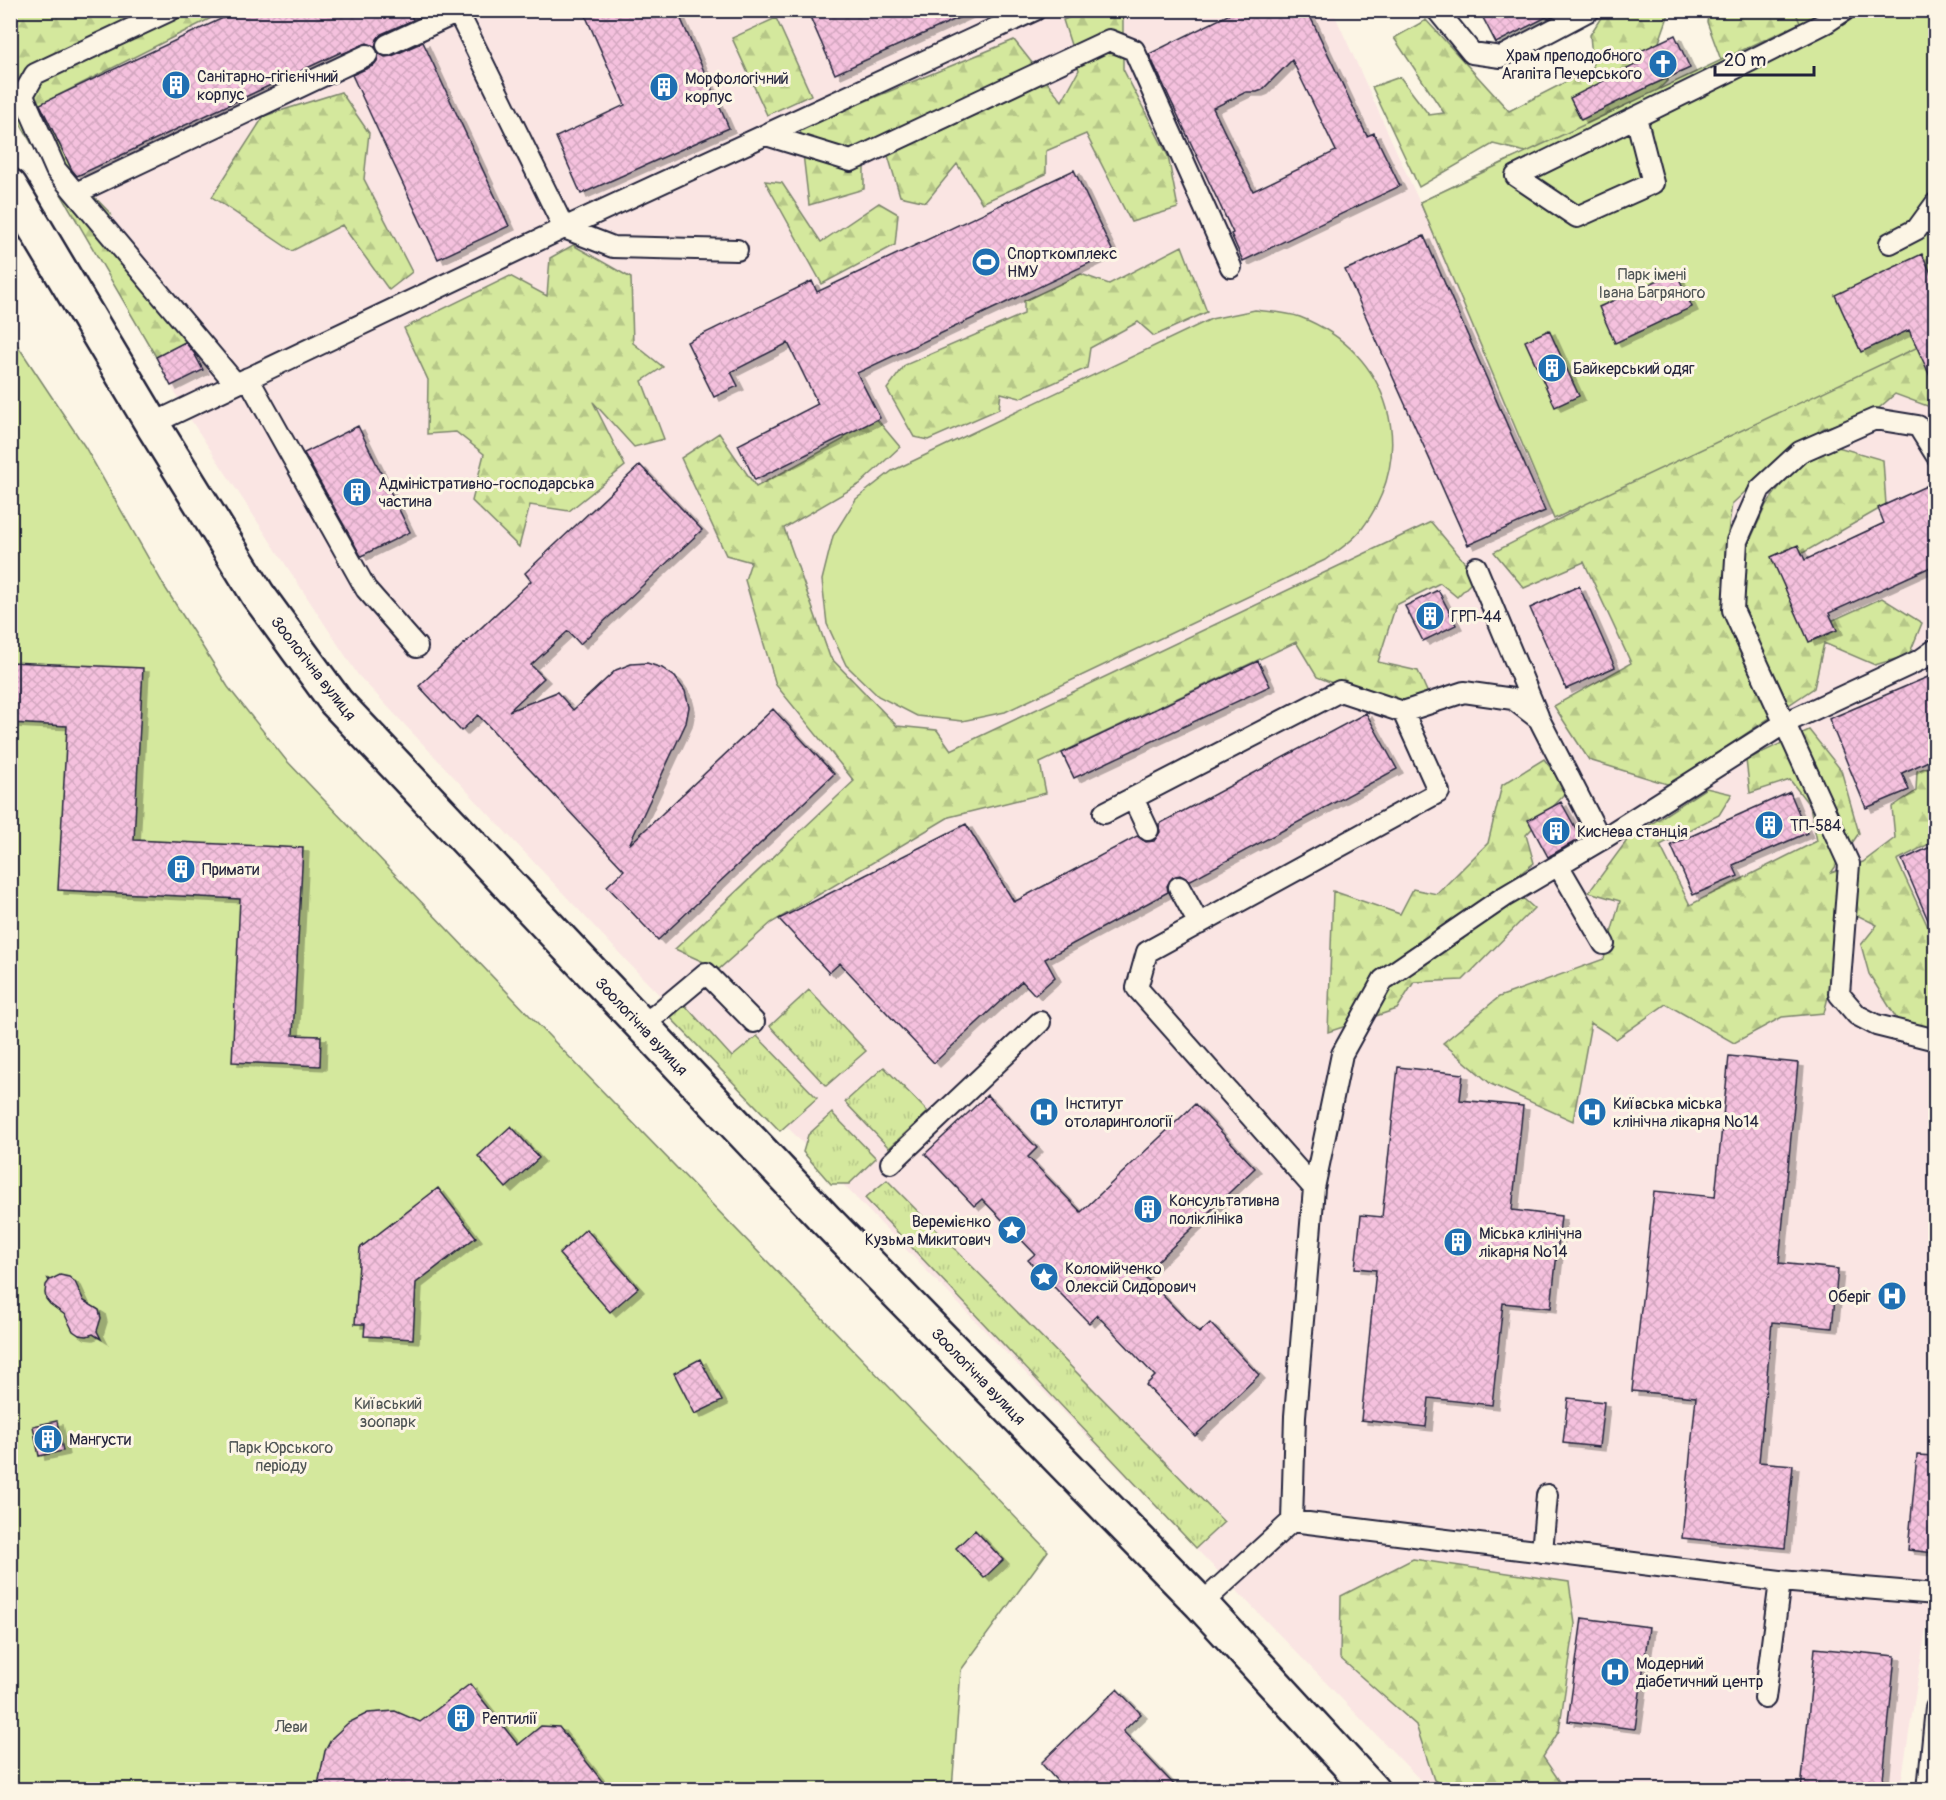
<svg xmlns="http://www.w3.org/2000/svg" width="1946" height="1800" font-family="Pangolin,sans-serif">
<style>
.built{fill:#fae5e3}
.grass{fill:url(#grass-tufts);stroke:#7b856c;stroke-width:1.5}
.forest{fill:url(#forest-firs);stroke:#7b856c;stroke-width:1.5}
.green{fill:#d4e89d;stroke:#7b856c;stroke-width:1.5}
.building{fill:url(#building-cross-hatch);stroke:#22223b;stroke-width:1.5;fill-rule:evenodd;filter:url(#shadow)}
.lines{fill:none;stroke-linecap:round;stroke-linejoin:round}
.service-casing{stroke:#22223b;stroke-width:24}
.tertiary-casing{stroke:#22223b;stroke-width:38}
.service{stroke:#fcf5e5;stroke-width:20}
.tertiary{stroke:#fcf5e5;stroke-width:33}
.labels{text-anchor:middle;stroke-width:6;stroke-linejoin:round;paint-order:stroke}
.poi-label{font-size:16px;fill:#22223b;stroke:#fcf5e5;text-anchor:start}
.park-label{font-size:16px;fill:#4e5454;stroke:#fcf5e5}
.street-label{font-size:16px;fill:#22223b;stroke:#fcf5e5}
</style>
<defs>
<pattern id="grass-tufts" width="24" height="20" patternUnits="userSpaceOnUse" patternTransform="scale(1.5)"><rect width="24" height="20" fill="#d4e89d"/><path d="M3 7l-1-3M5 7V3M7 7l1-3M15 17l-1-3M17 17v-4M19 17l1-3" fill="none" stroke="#b6c788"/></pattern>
<pattern id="forest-firs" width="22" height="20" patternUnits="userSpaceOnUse" patternTransform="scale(1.5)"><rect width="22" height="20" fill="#d4e89d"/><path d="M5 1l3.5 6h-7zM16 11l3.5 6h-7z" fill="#b6c788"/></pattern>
<pattern id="building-cross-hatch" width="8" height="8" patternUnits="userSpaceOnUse" patternTransform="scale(1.5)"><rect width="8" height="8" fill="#f5c1de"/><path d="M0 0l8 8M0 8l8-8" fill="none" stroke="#d2a6bf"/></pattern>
<filter id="shadow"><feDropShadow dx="6" dy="4" stdDeviation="0" flood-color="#0004"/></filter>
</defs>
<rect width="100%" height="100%" fill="#fcf5e5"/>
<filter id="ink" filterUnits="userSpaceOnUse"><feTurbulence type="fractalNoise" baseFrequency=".0167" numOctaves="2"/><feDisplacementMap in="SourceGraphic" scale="12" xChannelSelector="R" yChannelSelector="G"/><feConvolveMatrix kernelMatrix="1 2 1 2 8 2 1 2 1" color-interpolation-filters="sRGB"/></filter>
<g filter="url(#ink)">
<path class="built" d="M10,11H1333L1429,223L1935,339L1936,1610H1929L1900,1789H1429L640,975L358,675L183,408L156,357L11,108Z"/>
<path class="grass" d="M809,990L866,1051L826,1086L770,1026Z
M683,1003L732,1057L757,1036L817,1098L780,1131L668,1015Z
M884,1067L928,1112L889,1148L845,1102Z
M832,1113L876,1158L849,1184H831L803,1152L808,1135Z
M887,1180L1224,1522L1196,1548L865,1198Z"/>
<path class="forest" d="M10,11H225L41,104L75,177L111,214L105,235L188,341L156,357L11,108Z
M1085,11H1123V69L1168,156L1178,208L1131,222L1086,134L1046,151V174L982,203L957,164L926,202L900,196L887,152L864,164V189L809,205L800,128L1014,40L1062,101L1079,70L1063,20Z
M1605,11H1670L1659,42L1668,80L1653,95L1538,155L1493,144L1419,187L1372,87L1400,77L1429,115L1444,113L1394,38L1426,20L1509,111L1593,68L1590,35Z
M1709,11H1935V416L1933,408L1895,394L1872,414L1824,428L1767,471L1732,504L1725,554L1749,543L1766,505L1795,466L1838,447L1883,460L1886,505L1787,562L1820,626L1882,598L1922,623L1909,655L1875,665L1824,643L1814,688L1670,785L1589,760L1554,706L1631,663L1584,562L1524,588L1494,552L1579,509L1591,480L1551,505L1420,202L1506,161L1727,76L1707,22Z
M776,18L811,95L767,115L732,38Z
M341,92L369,133L364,179L412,272L389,290L342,225L292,251L212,197L264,116Z
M765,181L782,183L821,242L879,203L898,214L895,245L822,284Z
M573,245L631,278L633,343L663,367L642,381L664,439L634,447L593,402L625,466L569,511L530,505L519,547L472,501L484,454L456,432L427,434L428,380L404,328L510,276L547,296L550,258Z
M1182,246L1207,312L1154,336L1138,322L1090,348L1087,368L1020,398L1001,393L999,409L928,440L914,437L887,389L905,365L1024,314V301L1081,274L1109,284Z
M849,386L900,447L860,484L784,528L830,657L897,726L937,730L951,750L1431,522L1477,577L1457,597L1440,583L1396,605L1378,662L1418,671L1433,705L1399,709L1317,677L1296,642L1040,763L1046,793L949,817L771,923L719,969L675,949L854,781L776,685L745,580L751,562L726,555L681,458L719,433L756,487L844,439Z
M1809,730L1841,770L1859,833L1831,873L1863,862L1895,838L1892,807L1916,791L1917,771L1935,764V841L1897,860L1935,942V1031L1900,1024L1869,974L1861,945L1877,925L1859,916L1833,926L1834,974L1824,1013L1782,1017L1734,1043L1666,1004L1616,1039L1591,1023L1573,1121L1491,1084L1443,1043L1499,997L1604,959L1620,901L1589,892L1628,839L1706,788L1732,794L1719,815L1660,845L1690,905L1817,841L1810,806L1790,780L1750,793L1746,760Z
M1544,759L1568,791L1526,835L1534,863L1507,884L1534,908L1463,980L1414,982L1397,1009L1328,1032L1333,891L1400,914L1413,889L1437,894L1488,843L1502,785Z
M1413,1559L1569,1582L1575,1624L1559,1731L1543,1757L1565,1789H1448L1434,1780L1416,1725L1340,1658L1341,1596Z"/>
<path class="green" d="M1795,11H1935V339L1554,519L1420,202L1800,23Z
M1255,310C1269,312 1287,312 1300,317C1391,352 1420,453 1361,530C1352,542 1337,551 1325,560L1005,712L962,721L917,716L878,696L846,665L827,624L822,580L833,536L856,499L892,471L1211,319Z
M10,334L85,447L166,589L228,687L286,760L551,1038L1048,1551L961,1670L952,1789H11Z"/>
<path class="building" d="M240,10H408L413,20L381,34L377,39L376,47L367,43L342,54L341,52L77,176L72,170L40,104Z
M583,10H677L729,128L581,194L556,137L625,105Z
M807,10H976L835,74Z
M1238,10H1307L1367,136L1374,133L1400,186L1243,261L1231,234L1233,233L1149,54ZM1292,60L1336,151L1253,191L1213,108L1246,92H1257L1262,90Z
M1479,10H1560L1496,43Z
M1675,35L1690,68L1650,86L1581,120L1570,98L1639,63L1634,54Z
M423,42L509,226L438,259L352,75L373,66L377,61L378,53L385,57L392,56Z
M1074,170L1113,252L857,373L880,418L755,480L738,445L818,404L788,343L731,372L738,386L714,397L687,342L812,281L817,292Z
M1424,236L1545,511L1468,545L1345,270Z
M1922,254L1935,282V387L1909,330L1861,352L1835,295Z
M1676,272L1692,307L1615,343L1599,307Z
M1549,330L1579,396L1555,407L1525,341Z
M185,342L194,353L203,370L171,386L156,357Z
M358,426L410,532L361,556L304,453Z
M640,465L702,530L580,644L568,631L531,665L544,678L509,711L557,692L573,710L616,670L631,664L647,663L662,668L675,677L685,691L689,707L686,723L629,845L773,709L834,774L658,940L607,886L624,870L552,793L478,715L461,731L419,686L531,581L525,573Z
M1935,482V565L1829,613L1837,630L1809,642L1771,557L1798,545L1805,560L1884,523L1878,508Z
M1579,586L1615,667L1566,689L1530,608Z
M1438,590L1456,625L1423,641L1405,606Z
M1258,661L1270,686L1074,778L1062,753Z
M10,662L143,668L134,840L303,848L293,1035L321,1036L320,1066L232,1062L240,899L58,890L67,726L10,723Z
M1935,674V758L1902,773L1909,790L1866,808L1829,719Z
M1366,713L1397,769L1189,881L1180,875L1173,877L1167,886L1168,892L1045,959L1055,977L1035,995L1022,981L934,1063L840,963L829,973L779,919L966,824L1014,902L1137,836L1146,842L1154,841L1160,832L1159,824Z
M1790,792L1807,833L1733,865L1738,876L1693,895L1671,845Z
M1561,802L1581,838L1548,857L1528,820Z
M1935,845V936L1902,860Z
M1729,1056L1798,1063L1779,1263L1838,1269L1832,1328L1772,1322L1759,1462L1793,1465L1785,1548L1682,1538L1696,1397L1632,1391L1654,1191L1715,1197Z
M1398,1067L1463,1074L1460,1100L1523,1106L1512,1210L1561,1216L1551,1308L1503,1303L1492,1405L1429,1398L1426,1427L1361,1420L1376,1270L1355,1268L1361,1215L1382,1217Z
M987,1095L1037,1148L1028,1157L1081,1212L1195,1104L1255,1168L1143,1275L1199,1333L1210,1323L1259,1375L1195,1436L1146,1385L1155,1376L1097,1315L1089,1323L1028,1260L1035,1254L982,1199L974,1206L925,1154Z
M511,1126L539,1158L506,1188L478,1156Z
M438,1188L476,1237L416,1283L413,1339L364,1336L365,1324H355L360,1248Z
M586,1229L638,1288L610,1312L559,1254Z
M60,1275L69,1277L75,1282L84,1301L99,1310L101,1318L97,1331L101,1339L93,1334L87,1336L79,1335L73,1331L65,1315L50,1304L46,1299L45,1293L46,1285L49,1281L48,1279L50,1280Z
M700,1359L722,1401L695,1414L674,1373Z
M1568,1398L1604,1402L1599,1447L1563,1443Z
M57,1421L63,1451L39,1456L33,1426Z
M1917,1455L1935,1456V1553L1908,1550Z
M975,1530L1003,1560L984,1578L956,1548Z
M1582,1618L1649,1627L1635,1729L1568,1721Z
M1815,1648L1895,1656L1882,1790H1801Z
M470,1684L518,1745L541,1726L559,1727L609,1790H317L325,1751L332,1738L348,1723L368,1713L395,1711L420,1722Z
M1117,1689L1141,1714L1123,1731L1179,1790H1065L1041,1763Z"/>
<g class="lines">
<g class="service-casing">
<path id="service" d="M171,10L35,74L23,95L56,170L235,383
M457,10L564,228L613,247L737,250
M1437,10L1472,53L1501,57L1590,10
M387,45L458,12
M1636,117L1653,183L1577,217L1516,176L1722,75L1827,22L1845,10
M766,135L851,161L1109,40L1134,50L1231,267
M76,193L367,55
M1890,243L1917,229L1936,203
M248,378L366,589L417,647
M152,424L564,228L1035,10
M1936,455L1918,426L1875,419L1800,452L1760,489L1737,541L1733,610L1849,864L1839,994L1857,1015L1876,1025L1936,1040
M1476,567L1538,716
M1403,712L1464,692L1513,699L1539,719L1601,840
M1133,798L1148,830
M1104,813L1340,691L1403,712L1439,792L1147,952L1137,988L1314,1188
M1558,865L1604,944
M1179,887L1199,924
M641,1025L657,1014L706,973L754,1022
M891,1163L1040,1022
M1292,1521L1780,1581L1936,1594
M1542,1552L1547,1495
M1201,1604L1292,1521L1295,1416L1314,1188L1342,1054L1383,980L1504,897L1601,840L1785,723L1922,659L1936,649
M1765,1698L1780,1581
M1928,1790L1936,1708"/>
</g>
<g class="tertiary-casing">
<path id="tertiary" d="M10,186L152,424L258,595L336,702L825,1219L1201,1604L1372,1790"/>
</g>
<use href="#service" class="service"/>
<use href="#tertiary" class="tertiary"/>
</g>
</g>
<defs>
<g id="church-disc" transform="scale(1.5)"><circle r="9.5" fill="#1f6fb2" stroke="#fcf5e5"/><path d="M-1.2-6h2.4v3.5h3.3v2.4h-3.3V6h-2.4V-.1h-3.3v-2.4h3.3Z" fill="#fff"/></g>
<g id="building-disc" transform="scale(1.5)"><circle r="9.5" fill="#1f6fb2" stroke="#fcf5e5"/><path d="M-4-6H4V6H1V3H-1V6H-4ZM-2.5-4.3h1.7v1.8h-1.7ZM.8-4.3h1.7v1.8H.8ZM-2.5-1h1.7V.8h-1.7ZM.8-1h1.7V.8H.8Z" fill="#fff"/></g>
<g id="stadium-disc" transform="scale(1.5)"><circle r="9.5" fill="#1f6fb2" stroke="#fcf5e5"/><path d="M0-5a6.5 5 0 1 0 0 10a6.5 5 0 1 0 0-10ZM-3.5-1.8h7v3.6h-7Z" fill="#fff"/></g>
<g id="hospital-disc" transform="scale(1.5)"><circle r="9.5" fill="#1f6fb2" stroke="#fcf5e5"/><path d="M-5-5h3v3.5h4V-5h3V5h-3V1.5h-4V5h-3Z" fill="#fff"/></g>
<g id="sight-disc" transform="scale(1.5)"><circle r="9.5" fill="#1f6fb2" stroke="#fcf5e5"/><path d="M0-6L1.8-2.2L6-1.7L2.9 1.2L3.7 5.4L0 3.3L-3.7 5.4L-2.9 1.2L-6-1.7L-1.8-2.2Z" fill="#fff"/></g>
</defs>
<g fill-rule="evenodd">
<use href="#church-disc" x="1663" y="64"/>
<use href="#building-disc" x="176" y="85"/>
<use href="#building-disc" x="664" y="87"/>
<use href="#stadium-disc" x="986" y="262"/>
<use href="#building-disc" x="1552" y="368"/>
<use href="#building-disc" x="357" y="492"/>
<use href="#building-disc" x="1430" y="616"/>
<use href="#building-disc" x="1769" y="825"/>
<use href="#building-disc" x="1556" y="831"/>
<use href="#building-disc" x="181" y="869"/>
<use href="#hospital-disc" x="1044" y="1112"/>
<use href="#hospital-disc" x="1592" y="1112"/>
<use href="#building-disc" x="1148" y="1209"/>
<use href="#sight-disc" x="1012" y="1230"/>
<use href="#building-disc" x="1458" y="1242"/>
<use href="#sight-disc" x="1044" y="1277"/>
<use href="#hospital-disc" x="1892" y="1296"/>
<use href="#building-disc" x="48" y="1439"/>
<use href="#hospital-disc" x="1615" y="1672"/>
<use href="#building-disc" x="461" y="1718"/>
</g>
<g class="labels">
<g class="poi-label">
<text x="1642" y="61" text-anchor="end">Храм преподобного<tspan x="1642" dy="18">Агапіта Печерського</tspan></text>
<text x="197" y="82">Санітарно-гігієнічний<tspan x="197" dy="18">корпус</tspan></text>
<text x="685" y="84">Морфологічний<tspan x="685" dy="18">корпус</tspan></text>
<text x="1007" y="259">Спорткомплекс<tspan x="1007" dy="18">НМУ</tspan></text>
<text x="1573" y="374">Байкерський одяг</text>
<text x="378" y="489">Адміністративно-господарська<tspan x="378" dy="18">частина</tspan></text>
<text x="1451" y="622">ГРП-44</text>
<text x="1790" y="831">ТП-584</text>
<text x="1577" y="837">Киснева станція</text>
<text x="202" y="875">Примати</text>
<text x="1065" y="1109">Інститут<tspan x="1065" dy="18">отоларингології</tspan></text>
<text x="1613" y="1109">Київська міська<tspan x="1613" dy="18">клінічна лікарня №14</tspan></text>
<text x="1169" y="1206">Консультативна<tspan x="1169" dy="18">поліклініка</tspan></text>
<text x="991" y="1227" text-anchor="end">Веремієнко<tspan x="991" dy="18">Кузьма Микитович</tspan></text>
<text x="1479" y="1239">Міська клінічна<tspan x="1479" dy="18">лікарня №14</tspan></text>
<text x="1065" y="1274">Коломійченко<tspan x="1065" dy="18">Олексій Сидорович</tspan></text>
<text x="1871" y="1302" text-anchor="end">Оберіг</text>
<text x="69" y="1445">Мангусти</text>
<text x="1636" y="1669">Модерний<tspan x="1636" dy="18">діабетичний центр</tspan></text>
<text x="482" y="1724">Рептилії</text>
</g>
<g class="park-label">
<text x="1652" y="280">Парк імені<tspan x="1652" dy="18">Івана Багряного</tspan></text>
<text x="388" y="1409">Київський<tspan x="388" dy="18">зоопарк</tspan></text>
<text x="281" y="1453">Парк Юрського<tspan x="281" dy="18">періоду</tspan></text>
<text x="291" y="1732">Леви</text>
</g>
<g class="street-label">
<text transform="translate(314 668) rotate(52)" y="6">Зоологічна вулиця</text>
<text transform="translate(642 1026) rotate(47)" y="6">Зоологічна вулиця</text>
<text transform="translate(979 1376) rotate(46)" y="6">Зоологічна вулиця</text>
</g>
</g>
<rect width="1946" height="1800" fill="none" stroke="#fcf5e5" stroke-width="36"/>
<rect x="18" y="18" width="1910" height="1764" fill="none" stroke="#22223b" stroke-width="2" filter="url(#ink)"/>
<path d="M1715 66v9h99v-9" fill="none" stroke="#22223b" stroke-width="3"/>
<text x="1724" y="66" font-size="18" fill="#22223b" stroke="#fcf5e5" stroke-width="4.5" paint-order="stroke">20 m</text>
</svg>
